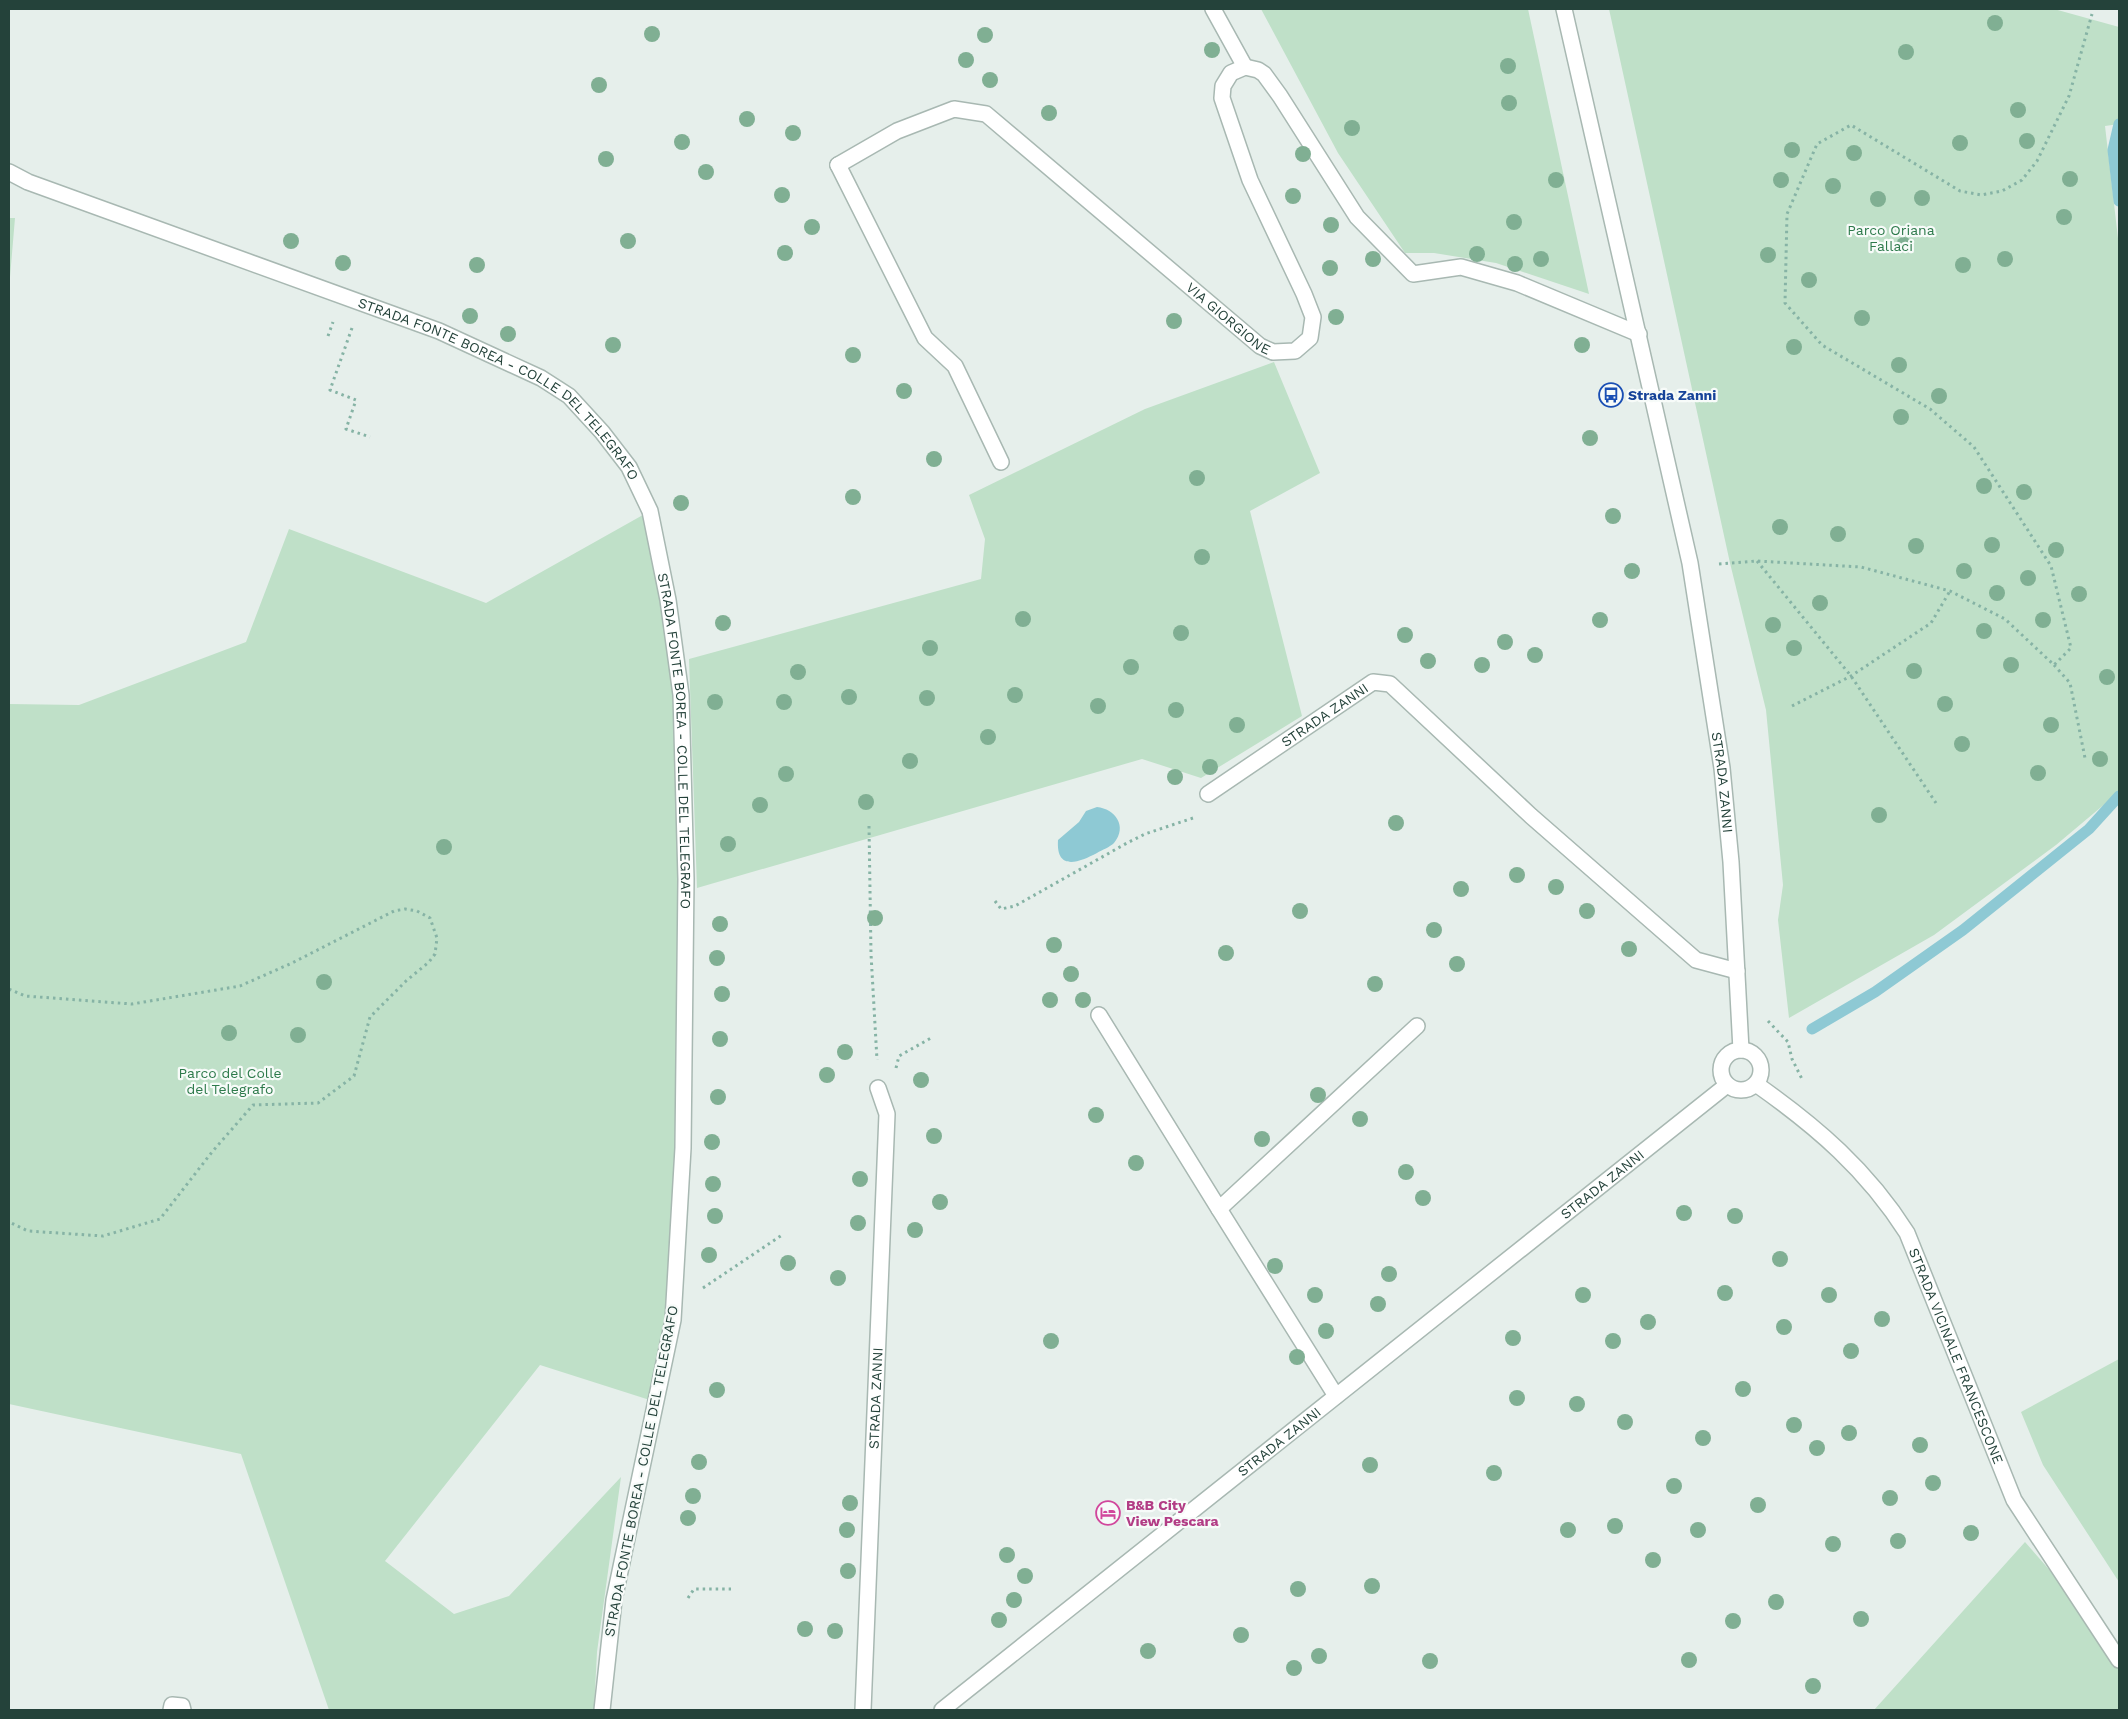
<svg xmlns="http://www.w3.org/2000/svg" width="2128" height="1719" font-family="'Work Sans',sans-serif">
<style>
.green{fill:#bfe0c8}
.water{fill:#8ec9d4}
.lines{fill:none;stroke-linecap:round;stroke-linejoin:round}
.stream{stroke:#8ec9d4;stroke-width:11}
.service-casing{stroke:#a8b8b2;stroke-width:18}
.minor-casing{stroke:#a8b8b2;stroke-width:18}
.path{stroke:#86b3a5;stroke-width:3;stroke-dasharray:2.5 4;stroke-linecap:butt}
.service{stroke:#fff;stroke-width:15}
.minor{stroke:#fff;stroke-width:15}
.tree{fill:#80af93}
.labels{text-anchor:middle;stroke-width:4.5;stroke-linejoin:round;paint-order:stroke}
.park-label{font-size:14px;fill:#2d7a4b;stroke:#f7fbf9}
.street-label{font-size:14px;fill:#24423a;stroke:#f7fbf9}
.transit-label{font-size:14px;font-weight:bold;fill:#164399;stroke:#f7fbf9;text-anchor:start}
.hotel-label{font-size:14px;font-weight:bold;fill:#b23c85;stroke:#f7fbf9;text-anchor:start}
</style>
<rect width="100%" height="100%" fill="#e6efeb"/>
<path class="green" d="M1261,9H1528L1589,294L1496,263L1434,253H1405L1338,153Z
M1609,9H2054L2119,27V124L2105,126L2119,247V792L2056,845L1934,935L1789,1018L1778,920L1783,885L1766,710L1730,563Z
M9,218H15L9,289Z
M1274,362L1320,473L1250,511L1302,716L1201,778L1142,759L697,888L689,659L981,579L985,539L969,495L1145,409Z
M650,511L681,695V1195L656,1402L540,1365L385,1561L454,1614L509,1596L621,1477L597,1652L594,1710H329L241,1454L9,1404V704L79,705L246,642L289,529L486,603Z
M2119,1359V1582L2043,1465L2021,1412Z
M2025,1542L2094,1621L2119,1660V1710H1874Z"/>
<path class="water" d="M1097,807C1115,809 1128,826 1114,843C1110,847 1102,850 1097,853C1078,863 1056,871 1058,840L1079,822L1086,811Z"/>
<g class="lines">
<path class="stream" d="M2119,124L2113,150L2119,201
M1812,1029L1875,992L1963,930L2089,829L2119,796"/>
<g class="service-casing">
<path id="service" d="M838,165L925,338L955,366L1001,462
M171,1710L172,1705L182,1706L183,1710"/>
</g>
<g class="minor-casing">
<g id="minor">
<path d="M1213,9L1245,67"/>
<path id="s1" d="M1564,9L1690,563L1722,768L1731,862L1741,1050"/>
<path id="s2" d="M838,165L897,131L954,109L986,114L1260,346L1273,352L1295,351L1310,338L1313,317L1304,294L1250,180L1222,98L1223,86L1231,73L1245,67L1258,70L1264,74L1280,96L1357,217L1413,274L1461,267L1517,283L1639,334"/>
<path id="s3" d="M9,172L28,182L439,331L541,378L569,396L602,432L629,467L650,511L668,600L681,695L686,879L683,1148L673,1320L614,1600L602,1710"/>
<path id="s4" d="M1208,794L1373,682L1390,684L1531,816L1696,960L1737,971"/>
<path d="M1099,1015L1219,1209L1417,1026"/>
<circle cx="1741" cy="1070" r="20"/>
<path id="s5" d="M1756,1084C1817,1127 1867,1170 1907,1233L2014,1500L2119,1660"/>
<path d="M1219,1209L1336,1396"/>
<path id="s6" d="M863,1710L887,1114L878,1088"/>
<path id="s7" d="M942,1710L1727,1085"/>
</g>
</g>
<path class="path" d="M352,328L330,390L356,400L346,429L370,437
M328,336L333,322
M1757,561L1851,676L1936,803
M1719,564L1756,561L1861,567L1950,591L2005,619L2054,665L2071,648L2051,566L1974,447L1930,409L1822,345L1785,303L1787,214L1817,144L1851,125L1960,191L1981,195L2002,191L2022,180L2037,161L2069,96L2092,14
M2054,665L2070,683L2085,758
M1792,706L1851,676L1931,623L1950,591
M869,826L871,954L877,1060
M995,901L1001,909L1015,906L1127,843L1145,834L1193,818
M9,989L25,996L132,1004L240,986L292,963L394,911L405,909L417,911L430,918L437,938L435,954L429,962L406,981L370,1017L354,1076L318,1103L253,1105L212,1152L160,1219L103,1236L28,1231L9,1222
M1768,1021L1788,1042L1792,1059L1803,1081
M896,1068L899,1056L931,1038
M703,1288L782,1235
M688,1598L694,1589H731"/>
<use href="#service" class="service"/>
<use href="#minor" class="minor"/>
</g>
<g class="tree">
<circle cx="1995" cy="23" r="8"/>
<circle cx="652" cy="34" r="8"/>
<circle cx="985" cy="35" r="8"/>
<circle cx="1212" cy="50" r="8"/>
<circle cx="1906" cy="52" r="8"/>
<circle cx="966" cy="60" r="8"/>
<circle cx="1508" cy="66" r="8"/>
<circle cx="990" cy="80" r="8"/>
<circle cx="599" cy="85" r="8"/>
<circle cx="1509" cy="103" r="8"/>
<circle cx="2018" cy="110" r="8"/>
<circle cx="1049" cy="113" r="8"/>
<circle cx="747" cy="119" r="8"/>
<circle cx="1352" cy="128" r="8"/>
<circle cx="793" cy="133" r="8"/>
<circle cx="2027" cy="141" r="8"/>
<circle cx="682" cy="142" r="8"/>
<circle cx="1960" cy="143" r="8"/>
<circle cx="1792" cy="150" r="8"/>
<circle cx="1854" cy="153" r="8"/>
<circle cx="1303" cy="154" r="8"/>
<circle cx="606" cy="159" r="8"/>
<circle cx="706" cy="172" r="8"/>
<circle cx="2070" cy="179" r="8"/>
<circle cx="1556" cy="180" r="8"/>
<circle cx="1781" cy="180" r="8"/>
<circle cx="1833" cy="186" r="8"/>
<circle cx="782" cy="195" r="8"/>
<circle cx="1293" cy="196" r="8"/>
<circle cx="1922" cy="198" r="8"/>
<circle cx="1878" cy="199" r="8"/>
<circle cx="2064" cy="217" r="8"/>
<circle cx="1514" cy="222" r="8"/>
<circle cx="1331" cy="225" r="8"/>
<circle cx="812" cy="227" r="8"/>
<circle cx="291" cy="241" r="8"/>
<circle cx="628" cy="241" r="8"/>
<circle cx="1904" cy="245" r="8"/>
<circle cx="785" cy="253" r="8"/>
<circle cx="1477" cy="254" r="8"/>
<circle cx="1768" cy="255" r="8"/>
<circle cx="1373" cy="259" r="8"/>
<circle cx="1541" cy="259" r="8"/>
<circle cx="2005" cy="259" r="8"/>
<circle cx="343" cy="263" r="8"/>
<circle cx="1515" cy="264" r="8"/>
<circle cx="477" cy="265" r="8"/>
<circle cx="1963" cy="265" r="8"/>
<circle cx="1330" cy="268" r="8"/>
<circle cx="1809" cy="280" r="8"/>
<circle cx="470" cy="316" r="8"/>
<circle cx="1336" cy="317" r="8"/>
<circle cx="1862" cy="318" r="8"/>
<circle cx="1174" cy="321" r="8"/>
<circle cx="508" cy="334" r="8"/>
<circle cx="613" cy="345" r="8"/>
<circle cx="1582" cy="345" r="8"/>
<circle cx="1794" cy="347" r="8"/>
<circle cx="853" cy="355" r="8"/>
<circle cx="1899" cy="365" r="8"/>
<circle cx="904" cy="391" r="8"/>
<circle cx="1939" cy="396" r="8"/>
<circle cx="1901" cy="417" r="8"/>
<circle cx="1590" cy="438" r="8"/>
<circle cx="934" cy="459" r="8"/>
<circle cx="1197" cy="478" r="8"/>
<circle cx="1984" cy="486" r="8"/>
<circle cx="2024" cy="492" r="8"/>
<circle cx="853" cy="497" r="8"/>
<circle cx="681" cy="503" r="8"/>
<circle cx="1613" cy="516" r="8"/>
<circle cx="1780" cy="527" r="8"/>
<circle cx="1838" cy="534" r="8"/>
<circle cx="1992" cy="545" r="8"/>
<circle cx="1916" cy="546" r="8"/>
<circle cx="2056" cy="550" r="8"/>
<circle cx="1202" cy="557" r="8"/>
<circle cx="1632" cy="571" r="8"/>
<circle cx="1964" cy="571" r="8"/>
<circle cx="2028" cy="578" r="8"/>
<circle cx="1997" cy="593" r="8"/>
<circle cx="2079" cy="594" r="8"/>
<circle cx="1820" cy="603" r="8"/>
<circle cx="1023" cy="619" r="8"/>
<circle cx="1600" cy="620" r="8"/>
<circle cx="2043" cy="620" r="8"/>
<circle cx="723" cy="623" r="8"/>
<circle cx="1773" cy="625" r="8"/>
<circle cx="1984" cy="631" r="8"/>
<circle cx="1181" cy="633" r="8"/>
<circle cx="1405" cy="635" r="8"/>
<circle cx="1505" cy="642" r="8"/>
<circle cx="930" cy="648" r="8"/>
<circle cx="1794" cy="648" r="8"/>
<circle cx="1535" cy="655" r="8"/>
<circle cx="1428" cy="661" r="8"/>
<circle cx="1482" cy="665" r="8"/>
<circle cx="2011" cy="665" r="8"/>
<circle cx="1131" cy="667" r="8"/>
<circle cx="1914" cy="671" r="8"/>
<circle cx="798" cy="672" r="8"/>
<circle cx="2107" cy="677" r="8"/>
<circle cx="1015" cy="695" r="8"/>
<circle cx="849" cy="697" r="8"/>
<circle cx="927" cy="698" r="8"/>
<circle cx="715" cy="702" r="8"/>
<circle cx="784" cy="702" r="8"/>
<circle cx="1945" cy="704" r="8"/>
<circle cx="1098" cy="706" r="8"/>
<circle cx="1176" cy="710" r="8"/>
<circle cx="1237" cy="725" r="8"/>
<circle cx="2051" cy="725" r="8"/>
<circle cx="988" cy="737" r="8"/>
<circle cx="1962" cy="744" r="8"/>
<circle cx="2100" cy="759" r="8"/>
<circle cx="910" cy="761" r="8"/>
<circle cx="1210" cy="767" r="8"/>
<circle cx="2038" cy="773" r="8"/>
<circle cx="786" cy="774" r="8"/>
<circle cx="1175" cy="777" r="8"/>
<circle cx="866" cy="802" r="8"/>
<circle cx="760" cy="805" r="8"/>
<circle cx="1879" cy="815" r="8"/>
<circle cx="1396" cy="823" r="8"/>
<circle cx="728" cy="844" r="8"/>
<circle cx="444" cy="847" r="8"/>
<circle cx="1517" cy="875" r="8"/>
<circle cx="1556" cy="887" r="8"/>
<circle cx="1461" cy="889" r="8"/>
<circle cx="1300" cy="911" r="8"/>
<circle cx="1587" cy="911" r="8"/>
<circle cx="875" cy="918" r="8"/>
<circle cx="720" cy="924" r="8"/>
<circle cx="1434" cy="930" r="8"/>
<circle cx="1054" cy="945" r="8"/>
<circle cx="1629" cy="949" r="8"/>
<circle cx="1226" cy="953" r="8"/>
<circle cx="717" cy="958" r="8"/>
<circle cx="1457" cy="964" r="8"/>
<circle cx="1071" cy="974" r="8"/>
<circle cx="324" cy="982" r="8"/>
<circle cx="1375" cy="984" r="8"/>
<circle cx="722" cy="994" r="8"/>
<circle cx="1050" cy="1000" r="8"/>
<circle cx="1083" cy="1000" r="8"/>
<circle cx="229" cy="1033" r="8"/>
<circle cx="298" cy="1035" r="8"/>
<circle cx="720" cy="1039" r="8"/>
<circle cx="845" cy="1052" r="8"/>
<circle cx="827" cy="1075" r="8"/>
<circle cx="921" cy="1080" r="8"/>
<circle cx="1318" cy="1095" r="8"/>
<circle cx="718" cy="1097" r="8"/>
<circle cx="1096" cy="1115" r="8"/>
<circle cx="1360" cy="1119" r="8"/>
<circle cx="934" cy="1136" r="8"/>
<circle cx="1262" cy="1139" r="8"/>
<circle cx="712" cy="1142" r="8"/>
<circle cx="1136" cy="1163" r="8"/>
<circle cx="1406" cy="1172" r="8"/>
<circle cx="860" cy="1179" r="8"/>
<circle cx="713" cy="1184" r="8"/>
<circle cx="1423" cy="1198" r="8"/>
<circle cx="940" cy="1202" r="8"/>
<circle cx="1684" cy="1213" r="8"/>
<circle cx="715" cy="1216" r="8"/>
<circle cx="1735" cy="1216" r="8"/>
<circle cx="858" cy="1223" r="8"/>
<circle cx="915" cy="1230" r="8"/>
<circle cx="709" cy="1255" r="8"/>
<circle cx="1780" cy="1259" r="8"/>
<circle cx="788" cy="1263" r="8"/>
<circle cx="1275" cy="1266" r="8"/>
<circle cx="1389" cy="1274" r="8"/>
<circle cx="838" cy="1278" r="8"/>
<circle cx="1725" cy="1293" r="8"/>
<circle cx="1315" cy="1295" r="8"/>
<circle cx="1583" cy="1295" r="8"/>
<circle cx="1829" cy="1295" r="8"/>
<circle cx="1378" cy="1304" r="8"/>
<circle cx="1882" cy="1319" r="8"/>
<circle cx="1648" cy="1322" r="8"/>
<circle cx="1784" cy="1327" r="8"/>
<circle cx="1326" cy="1331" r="8"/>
<circle cx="1513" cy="1338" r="8"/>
<circle cx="1051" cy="1341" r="8"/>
<circle cx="1613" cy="1341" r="8"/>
<circle cx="1851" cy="1351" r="8"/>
<circle cx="1297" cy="1357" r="8"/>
<circle cx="1743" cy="1389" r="8"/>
<circle cx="717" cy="1390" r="8"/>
<circle cx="1517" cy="1398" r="8"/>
<circle cx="1577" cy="1404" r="8"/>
<circle cx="1625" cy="1422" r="8"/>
<circle cx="1794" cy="1425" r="8"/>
<circle cx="1849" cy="1433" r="8"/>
<circle cx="1703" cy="1438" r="8"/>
<circle cx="1920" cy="1445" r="8"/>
<circle cx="1817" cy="1448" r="8"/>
<circle cx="699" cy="1462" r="8"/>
<circle cx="1370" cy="1465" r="8"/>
<circle cx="1494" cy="1473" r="8"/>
<circle cx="1933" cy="1483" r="8"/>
<circle cx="1674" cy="1486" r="8"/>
<circle cx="693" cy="1496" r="8"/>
<circle cx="1890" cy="1498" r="8"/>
<circle cx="850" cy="1503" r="8"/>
<circle cx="1758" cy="1505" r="8"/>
<circle cx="688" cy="1518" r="8"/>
<circle cx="1615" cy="1526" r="8"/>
<circle cx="847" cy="1530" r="8"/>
<circle cx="1568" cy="1530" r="8"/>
<circle cx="1698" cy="1530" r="8"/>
<circle cx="1971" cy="1533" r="8"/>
<circle cx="1898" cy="1541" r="8"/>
<circle cx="1833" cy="1544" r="8"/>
<circle cx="1007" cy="1555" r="8"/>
<circle cx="1653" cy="1560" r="8"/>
<circle cx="848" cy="1571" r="8"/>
<circle cx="1025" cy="1576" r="8"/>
<circle cx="1372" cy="1586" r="8"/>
<circle cx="1298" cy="1589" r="8"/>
<circle cx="1014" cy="1600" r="8"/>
<circle cx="1776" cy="1602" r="8"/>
<circle cx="1861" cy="1619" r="8"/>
<circle cx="999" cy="1620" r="8"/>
<circle cx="1733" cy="1621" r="8"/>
<circle cx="805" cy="1629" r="8"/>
<circle cx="835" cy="1631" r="8"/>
<circle cx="1241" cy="1635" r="8"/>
<circle cx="1148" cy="1651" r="8"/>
<circle cx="1319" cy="1656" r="8"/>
<circle cx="1689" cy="1660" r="8"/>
<circle cx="1430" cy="1661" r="8"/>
<circle cx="1294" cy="1668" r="8"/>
<circle cx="1813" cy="1686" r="8"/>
</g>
<defs>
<g id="bus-ring" transform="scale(1.25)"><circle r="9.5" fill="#f7fbf9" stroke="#1a4fb4" stroke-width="1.5"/><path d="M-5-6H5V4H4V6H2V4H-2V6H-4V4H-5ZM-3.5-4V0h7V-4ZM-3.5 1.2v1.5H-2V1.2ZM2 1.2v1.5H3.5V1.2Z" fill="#1a4fb4"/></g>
<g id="hotel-ring" transform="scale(1.25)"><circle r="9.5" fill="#f7fbf9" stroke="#d1479c" stroke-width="1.5"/><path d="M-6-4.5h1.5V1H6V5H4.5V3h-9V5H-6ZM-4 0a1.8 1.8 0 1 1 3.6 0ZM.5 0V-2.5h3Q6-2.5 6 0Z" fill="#d1479c"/></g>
</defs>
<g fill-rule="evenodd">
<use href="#bus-ring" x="1611" y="395"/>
<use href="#hotel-ring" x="1108" y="1513"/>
</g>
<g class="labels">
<g class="park-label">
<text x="1891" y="235">Parco Oriana<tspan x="1891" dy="16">Fallaci</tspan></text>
<text x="230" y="1078">Parco del Colle<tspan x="230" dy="16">del Telegrafo</tspan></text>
</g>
<g class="street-label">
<text dy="5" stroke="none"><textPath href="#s2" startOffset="479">VIA GIORGIONE</textPath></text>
<text dy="5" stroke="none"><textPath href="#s3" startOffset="542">STRADA FONTE BOREA - COLLE DEL TELEGRAFO</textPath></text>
<text dy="5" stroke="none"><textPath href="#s4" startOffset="141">STRADA ZANNI</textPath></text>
<text dy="5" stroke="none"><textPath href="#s3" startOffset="978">STRADA FONTE BOREA - COLLE DEL TELEGRAFO</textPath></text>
<text dy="5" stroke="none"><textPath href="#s1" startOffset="790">STRADA ZANNI</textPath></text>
<text dy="5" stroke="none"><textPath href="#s7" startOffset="844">STRADA ZANNI</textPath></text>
<text dy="5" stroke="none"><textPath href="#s5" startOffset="346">STRADA VICINALE FRANCESCONE</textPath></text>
<text dy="5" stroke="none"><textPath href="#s6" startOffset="312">STRADA ZANNI</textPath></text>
<text dy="5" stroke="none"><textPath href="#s7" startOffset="431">STRADA ZANNI</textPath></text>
<text transform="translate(641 1471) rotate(-79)" y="5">STRADA FONTE BOREA - COLLE DEL TELEGRAFO</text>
</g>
<g class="transit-label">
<text x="1628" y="400">Strada Zanni</text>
</g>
<g class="hotel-label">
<text x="1126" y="1510">B&amp;B City<tspan x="1126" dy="16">View Pescara</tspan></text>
</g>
</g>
<rect width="2128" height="1719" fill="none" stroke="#24423a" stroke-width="20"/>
</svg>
